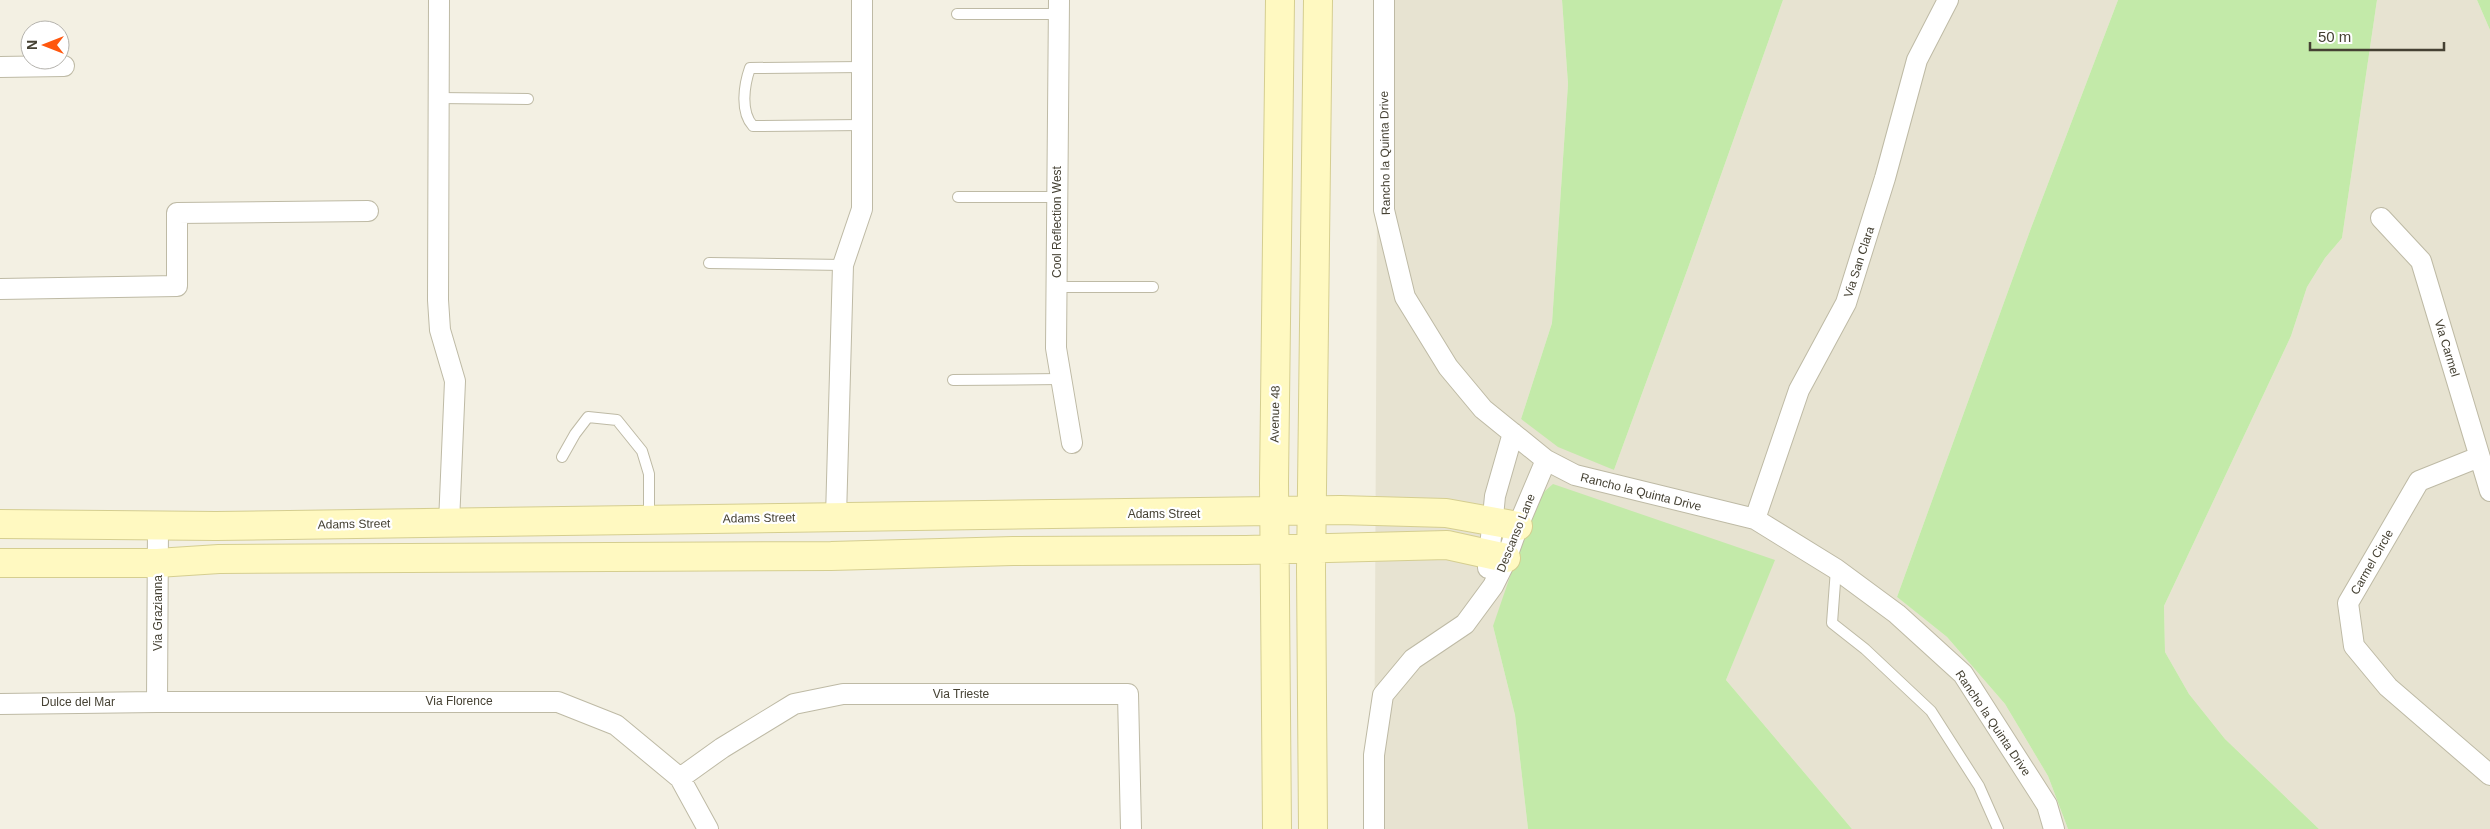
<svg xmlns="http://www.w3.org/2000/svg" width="2490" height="829" font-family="Helvetica,sans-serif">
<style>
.residential{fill:#e7e3d1}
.green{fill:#c3eaa9}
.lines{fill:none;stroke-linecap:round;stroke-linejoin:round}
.lane-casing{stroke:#bebaa5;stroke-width:12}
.street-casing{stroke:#bebaa5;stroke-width:22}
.secondary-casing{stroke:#d5ce90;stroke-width:30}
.lane{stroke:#fff;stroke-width:10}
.street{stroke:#fff;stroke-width:20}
.secondary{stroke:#fff9c1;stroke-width:28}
.labels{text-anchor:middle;stroke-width:4.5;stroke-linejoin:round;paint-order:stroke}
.street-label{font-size:12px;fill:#454133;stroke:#fff}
</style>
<rect width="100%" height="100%" fill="#f3f0e3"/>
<path class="residential" d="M1378,0H1562L1568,84L1552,323L1521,419L1614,470L1688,268L1783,0H2118L2031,228L1897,597L1947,637L2005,704L2048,776L2068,829H1852L1726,680L1774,560L1493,626L1515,715L1528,829H1374Z
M2377,0H2477L2490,30V829H2319L2225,739L2189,694L2165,652L2164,606L2291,336L2307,287L2325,258L2342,238Z"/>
<path class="green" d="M1562,0H1783L1688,268L1614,470L1558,447L1521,419L1552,323L1568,84Z
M2118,0H2377L2342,238L2325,258L2307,287L2291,336L2164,606L2165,652L2189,694L2225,739L2319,829H2068L2048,776L2005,704L1947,637L1897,597L2031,228Z
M2477,0H2490V30Z
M1553,484L1775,560L1726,680L1852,829H1528L1515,715L1493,626L1537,498Z"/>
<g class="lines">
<g class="lane-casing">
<path id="lane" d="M957,14H1058
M862,67L750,68C744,85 740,112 753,126L862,125
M438,98L528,99
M958,197H1057
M709,263L843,265
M1056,287H1153
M953,380L1061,379
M562,457L575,434L588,417L617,420L642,451L649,474V519
M1836,569L1832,623L1865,649L1931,711L1979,786L1998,829"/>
</g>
<g class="street-casing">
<path id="street" d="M439,0L438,300L440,330L455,381L449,523
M1059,0L1056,348L1072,443
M1384,0V210L1405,297L1448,367L1483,409L1546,460L1575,475L1755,519L1836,569L1897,614L1963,674L2047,805L2054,829
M0,67L64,66
M2381,218L2421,261L2490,491
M0,289L177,286V213L368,211
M2479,457L2419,481L2348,603L2354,646L2388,687L2490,775
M836,517L843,265L862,209V0
M1755,519L1799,390L1846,303L1885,178L1917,60L1948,0
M1488,568L1495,496L1513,433
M157,702L158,524
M0,704L157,702H558L616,725L680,778L708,829
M680,778L722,748L794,704L843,694H1128L1131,829
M1374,829V755L1383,695L1413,659L1465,624L1493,586L1505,562L1518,526L1546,460"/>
</g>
<g class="secondary-casing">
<path id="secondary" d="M0,524L216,526L1340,510L1446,513L1518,526
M0,563H157L219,559L831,556L1013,551L1246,550L1447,545L1506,558
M1277,829L1274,483L1280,0
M1313,829L1311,569L1318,0"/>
</g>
<use href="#lane" class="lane"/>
<use href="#street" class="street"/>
<use href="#secondary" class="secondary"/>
</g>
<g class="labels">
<g class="street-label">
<text transform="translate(1385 153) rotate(-91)" y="4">Rancho la Quinta Drive</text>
<text transform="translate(1057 222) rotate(-90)" y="4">Cool Reflection West</text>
<text transform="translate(1859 262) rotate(-72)" y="4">Via San Clara</text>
<text transform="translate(2447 348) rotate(73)" y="4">Via Carmel</text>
<text transform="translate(1275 414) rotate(-89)" y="4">Avenue 48</text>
<text transform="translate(1641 492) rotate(14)" y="4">Rancho la Quinta Drive</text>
<text x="1164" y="518">Adams Street</text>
<text transform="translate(759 518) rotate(-1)" y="4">Adams Street</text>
<text transform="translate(354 524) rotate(-1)" y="4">Adams Street</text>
<text transform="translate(1516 533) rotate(-68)" y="4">Descanso Lane</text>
<text transform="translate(2372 562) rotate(-60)" y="4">Carmel Circle</text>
<text transform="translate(158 613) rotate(-90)" y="4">Via Grazianna</text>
<text x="961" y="698">Via Trieste</text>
<text x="459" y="705">Via Florence</text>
<text x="78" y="706">Dulce del Mar</text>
<text transform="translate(1993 723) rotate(56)" y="4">Rancho la Quinta Drive</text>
</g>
</g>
<g transform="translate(45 45) rotate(270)"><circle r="24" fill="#ffffff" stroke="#b5b3ad"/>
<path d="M0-4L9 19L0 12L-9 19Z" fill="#ff570e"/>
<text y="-8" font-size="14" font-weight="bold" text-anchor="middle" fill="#454133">N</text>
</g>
<path d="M2310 42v8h134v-8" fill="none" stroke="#454133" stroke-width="2.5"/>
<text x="2318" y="42" font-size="15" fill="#454133" stroke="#ffffff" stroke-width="4" paint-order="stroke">50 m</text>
</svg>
